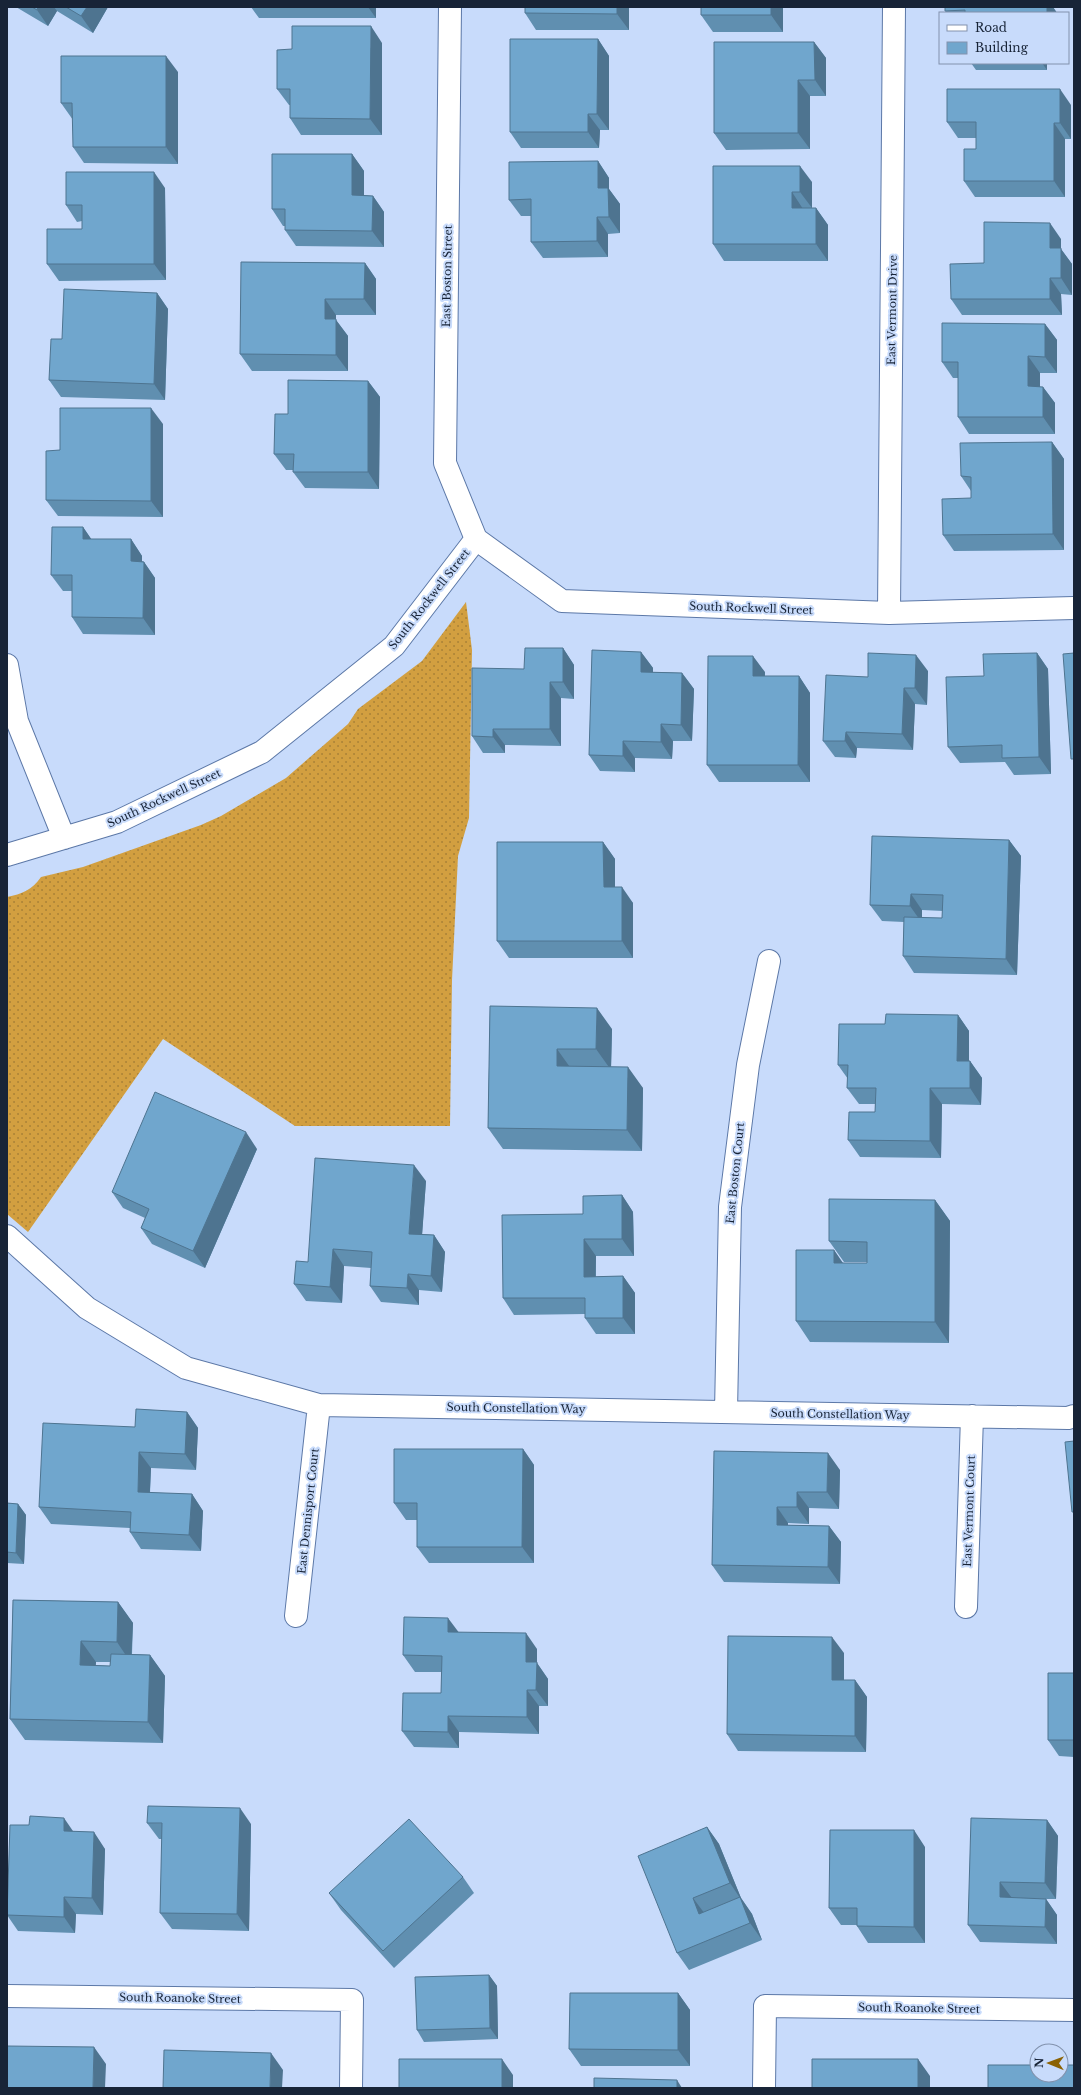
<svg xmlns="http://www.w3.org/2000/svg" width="1081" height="2095" font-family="'Libre Baskerville',serif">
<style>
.grass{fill:url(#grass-dots)}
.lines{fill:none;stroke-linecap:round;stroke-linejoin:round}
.street-casing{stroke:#5c78a7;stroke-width:24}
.street{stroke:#fff;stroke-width:22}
.wall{fill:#608fb0;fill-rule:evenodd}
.shaded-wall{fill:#4e7490}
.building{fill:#70a6cd;stroke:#4e7490}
.labels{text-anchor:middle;stroke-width:4;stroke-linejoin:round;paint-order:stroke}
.street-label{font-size:11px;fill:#182437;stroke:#c8dbfb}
</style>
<defs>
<pattern id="grass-dots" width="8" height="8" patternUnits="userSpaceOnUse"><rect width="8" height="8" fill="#d29f40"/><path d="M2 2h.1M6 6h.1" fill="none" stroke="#a98136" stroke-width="1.8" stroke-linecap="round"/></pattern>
</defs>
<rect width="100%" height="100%" fill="#c8dbfb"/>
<path class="grass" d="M466,602L472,650L469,818L458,856L452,980L450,1126H295L163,1039L28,1232L7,1214V897C22,894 32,890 41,877L83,867L201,825L221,816L286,778L348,724L358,709L422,661Z"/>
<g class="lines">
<g class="street-casing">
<path id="street" d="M450,7L445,463L476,539
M476,539L562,601L889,613L1074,608
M889,613L894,7
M7,665L17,721L64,838
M7,855L117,822L262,752L394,646L476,539
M7,1236L87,1308L186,1368L319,1405L1068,1418L1074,1416
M726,1412L730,1207L748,1065L769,961
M966,1607L972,1416
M296,1616L319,1405
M7,1996L352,2000L351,2088
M764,2088L765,2006L1074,2010"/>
</g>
<use href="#street" class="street"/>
</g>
<path class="wall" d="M16,7H108L93,33L57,11L48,26Z
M251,7H376V18H259Z
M525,7H629V30H536L525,13Z
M783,7V32H713L701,15Z
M945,7H1053L1057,13H947L945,11Z
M598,39L609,56V130H600L599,148H521L510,132Z
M814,42L826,58V96H810V149L726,150L714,133Z
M382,43V135H301L290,118V105H289L277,89Z
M971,63H1047V70H976Z
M178,72V164L84,163L73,147V120L61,103Z
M1071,105V139H1065V197H975L964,181L976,149V138H958L947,122Z
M352,154L364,171V195L373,196L384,212V247L296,246L285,230V226H283L272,209Z
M598,161L609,178V189L620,204V233L608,234V257L543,258L531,242V216H521L509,200Z
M713,166L812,182V208H816L828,225V261H724L713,244Z
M165,188L166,280L59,281L47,264L82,229V221L77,222L66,205Z
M1061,239V249L1072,264V295L1061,294L1062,315H962L951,299L984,263Z
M365,263L376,279V315H336V320L348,336V371H252L240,354Z
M157,293L168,309L165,400L61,397L49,380L62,339Z
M1045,324L1057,340V373H1040V387H1043L1055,403V434H969L958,417V378H953L942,362Z
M368,381L380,397L379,489L305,488L293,472V470H286L274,454L288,414Z
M163,424V517L58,516L46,500L60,450Z
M1052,442L1064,459V550L954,551L943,535L971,498V491L961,476Z
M83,527L91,539H131L142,556V561L144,562L155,578V635L83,634L72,617V591H63L51,575Z
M563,648L574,665V699L561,698V746L505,745V753H483L472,736L524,669Z
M641,652L653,668V672L682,673L694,689L692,741H673L672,759L635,758V772L600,771L589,755Z
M1037,653L1048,669L1051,774L1014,775L1005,762L960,763L948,747L984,676Z
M928,671L927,705L915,704L913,750L857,748L856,758L835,757L823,741L868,677Z
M765,672V676H799L810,693V782H719L707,765Z
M1009,840L1021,856L1017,975L914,973L903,956L904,922L882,921L870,905ZM922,910L943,911L942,918H922Z
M603,842L615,859V887L633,903V958H509L497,941Z
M490,1006L612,1029L611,1067L643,1088L642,1151L503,1149L488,1128Z
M958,1015L969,1031V1061H970L982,1078L981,1105L942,1104L941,1158L860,1157L848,1140L875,1112V1104H859L847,1088L848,1079L838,1065Z
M257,1149L205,1268L152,1244L141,1228L145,1218L123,1208L112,1192Z
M426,1181L422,1234L434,1235L445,1252L442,1292L419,1290V1305L381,1302L370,1286L371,1268L344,1266L342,1303L306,1301L294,1284L308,1262Z
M622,1195L633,1212L634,1256H596V1277L623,1276L635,1293V1334H596L585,1318V1314L514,1315L503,1298L583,1214Z
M935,1200L950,1221L949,1343L810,1342L796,1321L834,1250L843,1263H867V1262H844L829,1241Z
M187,1412L198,1428L196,1470L151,1468L150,1493L192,1494L203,1511L201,1551L141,1549L130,1532V1528L51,1524L39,1507Z
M523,1449L534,1465V1563H429L417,1547V1520H406L394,1503Z
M714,1451L840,1470L839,1509L809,1508V1524L788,1523V1525L829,1526L841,1542L840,1584L724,1582L712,1565Z
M7,1503L18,1504L26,1515L24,1564L7,1563Z
M13,1600L118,1602L133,1623L132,1654L150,1655L165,1676L163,1743L25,1740L10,1719ZM96,1662H110V1666L95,1665Z
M459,1632L537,1649V1663L548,1679V1706H539V1734L459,1732V1748L414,1747L402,1731L441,1693L442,1672H415L403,1655Z
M844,1653V1680H855L867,1697L866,1752L738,1751L727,1734Z
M1074,1673V1757L1059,1756L1048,1740Z
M1047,1820L1058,1836L1056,1899H1046L1057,1915V1944L980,1942L968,1925Z
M147,1823L251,1824L249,1931L172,1929L160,1913L162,1839H159Z
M707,1827L719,1844L741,1898L752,1914L762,1940L689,1970L677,1953Z
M74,1831L105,1849L103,1915L76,1914L75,1933L18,1931L7,1915V1901Z
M925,1847V1943H868L857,1926V1925H841L829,1908Z
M463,1877L474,1893L394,1968L341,1910L329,1893Z
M489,1975L497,1986L498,2039L424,2042L417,2030Z
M678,1993L690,2010V2066H581L569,2049Z"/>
<path class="shaded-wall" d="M38,7H54L57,11L48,26L37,10Z
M87,7H108L93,33L81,16Z
M368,7H376V18Z
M617,7H629V30L617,14Z
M771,7H783V32L771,15Z
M1042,7H1053L1057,13H1046Z
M371,26L382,43V135L370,119Z
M598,39L609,56V130L597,114Z
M814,42L826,58V96L815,80Z
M166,56L178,72V164L166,147Z
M1042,63H1047V70Z
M798,80L810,96V149L798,133Z
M1060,89L1071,105V139L1060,123Z
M588,114L600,130L599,148L588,132Z
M1054,123L1065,139V197L1054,181Z
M352,154L364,171V212L352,195Z
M598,161L609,178V189L620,204V233L609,217L598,188Z
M800,166L812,182V208L800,192Z
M154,172L165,188L166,280L154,264Z
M792,192L803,209L792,208Z
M373,196L384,212V247L372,231Z
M816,208L828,225V261L816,244Z
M597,217L608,234V257L597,241Z
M1050,223L1061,239V249L1072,264V295L1061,278L1050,248Z
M365,263L376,279V315L364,299Z
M1050,278L1061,294L1062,315L1050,299Z
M157,293L168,309L165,400L154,384Z
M325,299L336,315V320L348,336V371L336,355L325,319Z
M1045,324L1057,340V373L1045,357Z
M1028,356L1040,373V403L1028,386Z
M368,381L380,397L379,489L368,472Z
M1043,387L1055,403V434L1043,417Z
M151,408L163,424V517L151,501Z
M1052,442L1064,459V550L1053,534Z
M83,527L94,543L83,539Z
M131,539L142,556V578L131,561Z
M144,562L155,578V635L143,618Z
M563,648L574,665V699L563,682Z
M641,652L653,668V688L641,672Z
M1037,653L1048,669L1051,774L1039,757Z
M916,655L928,671L927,705L915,688Z
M753,656L765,672L764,693L753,676Z
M682,673L694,689L692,741L681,725Z
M799,676L810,693V782L798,765Z
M550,682L561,698V746L550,729Z
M904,688L915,704L913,750L902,734Z
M661,724L673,741L672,759L661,742Z
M493,729L505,745V753L493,737Z
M846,732L857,748L856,758L845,741Z
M623,741L635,758V772L623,756Z
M1009,840L1021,856L1017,975L1006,959Z
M603,842L615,859V903L604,887Z
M622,887L633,903V958L622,941Z
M911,894L922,910V923L910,906Z
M597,1008L612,1029L611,1070L596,1049Z
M958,1015L969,1031V1078L957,1061Z
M557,1049L572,1070L557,1066Z
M970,1061L982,1078L981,1105L970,1088Z
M628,1067L643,1088L642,1151L627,1130Z
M930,1088L942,1104L941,1158L930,1141Z
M246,1132L257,1149L205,1268L193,1251Z
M414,1165L426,1181L421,1250L409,1234Z
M622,1195L633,1212L634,1256L622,1239Z
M935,1200L950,1221L949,1343L935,1322Z
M434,1235L445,1252L442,1292L431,1276Z
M584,1239L596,1256L595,1293L584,1277Z
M333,1249L344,1266L342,1303L330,1287Z
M834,1250L848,1271L834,1263Z
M408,1274L419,1290V1305L407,1288Z
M623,1276L635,1293V1334L623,1318Z
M187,1412L198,1428L196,1470L185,1454Z
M523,1449L534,1465V1563L522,1547Z
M139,1452L151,1468L149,1509L138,1492Z
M828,1453L840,1470L839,1509L827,1492Z
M797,1492L809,1508V1524L797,1507Z
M192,1494L203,1511L201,1551L189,1535Z
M18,1504L26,1515L24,1564L16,1553Z
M777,1507L788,1523V1541L777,1525Z
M829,1526L841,1542L840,1584L828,1567Z
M118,1602L133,1623L131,1663L117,1642Z
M448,1618L460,1634L448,1632Z
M526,1633L537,1649V1663L548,1679V1706L536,1690L526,1662Z
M832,1637L844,1653V1697L832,1680Z
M81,1641L96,1662L95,1686L80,1665Z
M150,1655L165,1676L163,1743L148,1722Z
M855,1680L867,1697L866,1752L855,1736Z
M527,1690L539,1706V1734L527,1717Z
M448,1716L459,1732V1748L448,1732Z
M240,1808L251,1824L249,1931L237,1914Z
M64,1818L75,1834L64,1831Z
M1047,1820L1058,1836L1056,1899L1045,1883Z
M707,1827L719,1844L741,1898L752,1914L762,1940L750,1923L740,1898L730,1883Z
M914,1830L925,1847V1943L914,1927Z
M94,1832L105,1849L103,1915L92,1898Z
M1000,1882L1012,1898L1000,1897Z
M64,1897L76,1914L75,1933L64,1917Z
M693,1898L705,1914H699Z
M1046,1899L1057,1915V1944L1045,1927Z
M489,1975L497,1986L498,2039L490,2028Z
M678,1993L690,2010V2066L678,2050Z
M94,2047L106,2064L105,2088H93Z
M271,2053L283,2070L282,2088H270Z
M502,2059L513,2075V2088H502Z
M918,2059L930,2076V2088H918Z
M677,2080L682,2088H677Z"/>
<path class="building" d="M32,7H38L37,10Z
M66,7H87L81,16Z
M525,7H617V14L525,13Z
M701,7H771V15H701Z
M945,7H1047V13H965V10L945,11Z
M292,26H371L370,119L290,118V89H277V50L292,49Z
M510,39H598L597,114H588V132H510Z
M714,42H814L815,80H798V133H714Z
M61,56H166V147H73L72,103H61Z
M947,89H1060V123H1054V181H964V149H976V122H947Z
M272,154H352V195L373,196L372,231L285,230V209H272Z
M598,161V188H608L609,217H597V241L531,242V199L509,200V162Z
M713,166H800V192H792V208H816V244H713Z
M66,172H154V264H47V229H82V205H66Z
M984,222L1050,223V248H1061V278H1050V299H951L950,264L984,263Z
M241,262L365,263L364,299H325V319H336V355L240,354Z
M64,289L157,293L154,384L49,380L51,339H62Z
M942,323L1045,324V357L1028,356V386L1043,387V417H958V362H942Z
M288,380L368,381V472H293L294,454H274L275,414H288Z
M60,408H151V501L46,500V451L60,450Z
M1052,442L1053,534L943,535L942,499L971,498V477L961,476L960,443Z
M52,527H83V539H131V561L144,562L143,618L72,617V575H51Z
M525,648H563V682H550V729H493V737L472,736V668L524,669Z
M592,650L641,652V672L682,673L681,725L661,724V742L623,741V756L589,755Z
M868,653L916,655L915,688H904L902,734L846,732L845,741H823L826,675L868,677Z
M1037,653L1039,757L1002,758V745L948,747L946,677L984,676L983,654Z
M1074,653V759H1071L1063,654Z
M708,656H753V676H799L798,765H707Z
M872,836L1009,840L1006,959L903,956L904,917L942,918L943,895L911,894L910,906L870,905Z
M497,842H603L604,887H622V941H497Z
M490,1006L597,1008L596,1049H557V1066L628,1067L627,1130L488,1128Z
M886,1014L958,1015L957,1061H970V1088H930V1141L848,1140L849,1112H875L876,1088H847L848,1065H838L839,1024H885Z
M155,1092L246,1132L193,1251L141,1228L149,1209L112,1192Z
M315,1158L414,1165L409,1234L434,1235L431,1276L408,1274L407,1288L370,1286L372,1252L333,1249L330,1287L294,1284L296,1261L308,1262Z
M622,1195V1239H584V1277L623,1276V1318H585V1298H503L502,1215L583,1214V1196Z
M829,1199L935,1200V1322L796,1321V1250H834V1263H867V1242L829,1241Z
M136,1409L187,1412L185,1454L139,1452L138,1492L192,1494L189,1535L130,1532L131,1512L39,1507L43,1423L135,1427Z
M1074,1441V1512H1072L1065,1442Z
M394,1449H523L522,1547H417V1503H394Z
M714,1451L828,1453L827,1492H797V1507H777V1525L829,1526L828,1567L712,1565Z
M7,1503L18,1504L16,1553L7,1552Z
M13,1600L118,1602L117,1642L81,1641L80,1665L110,1666L111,1654L150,1655L148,1722L10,1719Z
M404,1617L448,1618V1632L526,1633V1662H537L536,1690H527V1717L448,1716V1732L402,1731L403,1693H441L442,1656L403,1655Z
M728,1636L832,1637V1680H855V1736L727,1734Z
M1048,1673H1074V1740H1048Z
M148,1806L240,1808L237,1914L160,1913L162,1823H147Z
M30,1816L64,1818V1831L94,1832L92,1898L64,1897V1917L7,1915L10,1825H29Z
M971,1818L1047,1820L1045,1883L1000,1882V1897L1046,1899L1045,1927L968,1925Z
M409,1819L463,1877L383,1951L329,1893Z
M707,1827L730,1883L693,1898L699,1914L740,1897L750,1923L677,1953L638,1856Z
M830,1830H914V1927L857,1926V1908H829Z
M489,1975L490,2028L417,2030L415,1977Z
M570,1993H678V2050L569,2049Z
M7,2046L94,2047L93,2088H7Z
M164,2050L271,2053L270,2088H163Z
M399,2059H502V2088H399Z
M812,2059H918V2088H812Z
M988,2065H1037V2075H1061V2065H1074V2088H988Z
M594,2078L677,2080V2088H594Z"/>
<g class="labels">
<g class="street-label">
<text transform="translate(447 276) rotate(-89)" y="4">East Boston Street</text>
<text transform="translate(892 310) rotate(-89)" y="4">East Vermont Drive</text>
<text transform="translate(429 599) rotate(-52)" y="4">South Rockwell Street</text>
<text transform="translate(751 608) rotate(2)" y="4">South Rockwell Street</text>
<text transform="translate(164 798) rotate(-25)" y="4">South Rockwell Street</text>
<text transform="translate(735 1173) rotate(-84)" y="4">East Boston Court</text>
<text transform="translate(516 1408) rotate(1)" y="4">South Constellation Way</text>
<text transform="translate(840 1414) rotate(1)" y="4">South Constellation Way</text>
<text transform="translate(308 1511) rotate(-84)" y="4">East Dennisport Court</text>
<text transform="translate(969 1511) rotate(-88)" y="4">East Vermont Court</text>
<text transform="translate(180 1998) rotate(1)" y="4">South Roanoke Street</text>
<text transform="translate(919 2008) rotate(1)" y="4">South Roanoke Street</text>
</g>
</g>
<rect width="1081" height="2095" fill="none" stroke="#182437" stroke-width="16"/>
<rect x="939" y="12" width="130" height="52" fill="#c8dbfb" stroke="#8292ad"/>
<rect x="947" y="25" width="20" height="6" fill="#ffffff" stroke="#8292ad"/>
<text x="975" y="32" font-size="12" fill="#182437">Road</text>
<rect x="947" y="42" width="20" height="12" fill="#70a6cd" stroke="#8292ad"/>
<text x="975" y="52" font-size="12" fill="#182437">Building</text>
<g transform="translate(1049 2063) rotate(271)"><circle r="19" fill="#c8dbfb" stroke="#8292ad"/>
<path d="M0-3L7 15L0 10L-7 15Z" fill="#8b6203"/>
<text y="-6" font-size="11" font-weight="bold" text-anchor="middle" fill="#182437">N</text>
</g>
</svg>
